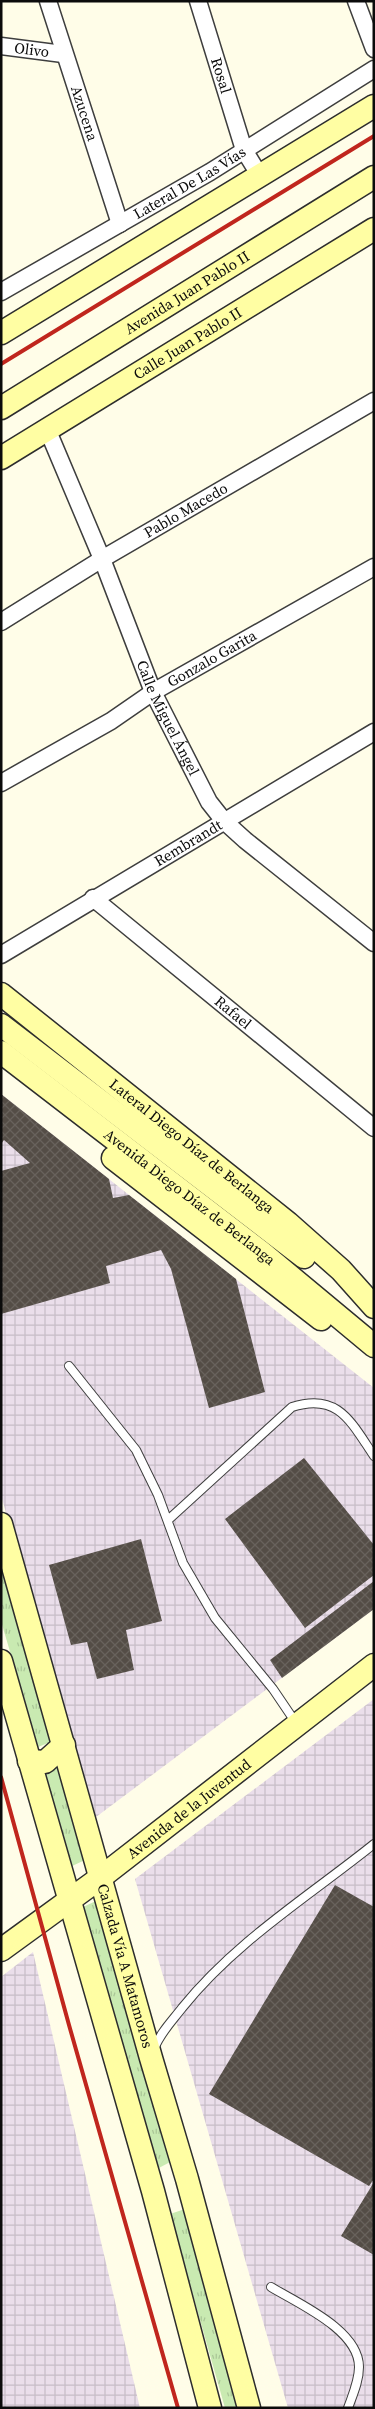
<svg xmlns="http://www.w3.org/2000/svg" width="375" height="2409" font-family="'Source Serif 4',serif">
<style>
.industrial{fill:url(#industrial-grid)}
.grass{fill:url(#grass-tufts)}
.building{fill:url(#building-cross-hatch)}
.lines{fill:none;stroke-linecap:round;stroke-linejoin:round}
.lane-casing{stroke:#3e3e3e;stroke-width:10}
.street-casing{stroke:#3e3e3e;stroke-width:19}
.secondary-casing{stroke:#2d2d2d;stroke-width:25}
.lane{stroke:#fff;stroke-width:8}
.street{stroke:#fff;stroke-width:16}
.secondary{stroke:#fffea3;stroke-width:22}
.rail{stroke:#c0261d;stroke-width:4}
.labels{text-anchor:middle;stroke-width:5;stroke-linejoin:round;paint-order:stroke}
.street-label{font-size:15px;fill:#0b0b0b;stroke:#fff}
</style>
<defs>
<pattern id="industrial-grid" width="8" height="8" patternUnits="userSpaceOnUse" patternTransform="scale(1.25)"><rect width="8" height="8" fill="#eadeea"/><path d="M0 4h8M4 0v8" fill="none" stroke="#c7bdc7"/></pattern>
<pattern id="grass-tufts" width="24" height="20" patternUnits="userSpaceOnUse" patternTransform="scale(1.25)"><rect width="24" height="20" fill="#c9eab1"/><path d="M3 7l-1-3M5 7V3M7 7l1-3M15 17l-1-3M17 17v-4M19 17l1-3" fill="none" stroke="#abc797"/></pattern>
<pattern id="building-cross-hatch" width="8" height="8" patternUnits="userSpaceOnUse" patternTransform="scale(1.25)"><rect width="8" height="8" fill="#544d46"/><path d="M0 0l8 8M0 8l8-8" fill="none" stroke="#68625c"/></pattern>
</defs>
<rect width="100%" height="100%" fill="#fffde8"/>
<path class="industrial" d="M1,1094L374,1388V1609L92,1820L1,1495Z
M374,1699V2408H288L135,1879Z
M33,1952L140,2408H1V1977Z"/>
<path class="grass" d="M1,1560L53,1741L38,1747L1,1621Z
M59,1761L85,1860L70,1867L43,1768Z
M98,1900L172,2161L157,2169L81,1908Z
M185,2209L240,2408H225L170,2214Z"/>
<path class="building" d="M1,1094L109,1179L113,1198L129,1195L236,1279L265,1392L209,1408L171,1269L161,1250L106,1266L110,1283L1,1314V1171L30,1163L4,1140L1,1144Z
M304,1458L374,1545V1575L305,1628L225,1519Z
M141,1539L162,1621L126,1630L134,1670L97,1679L87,1642L71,1645L49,1565Z
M374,1581V1609L282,1678L270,1660Z
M335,1885L374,1907V2179L369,2186L209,2094Z
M374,2182V2255L341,2236Z"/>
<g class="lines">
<g class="lane-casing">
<path id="lane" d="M69,1366L136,1450L158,1495L183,1563L215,1618L273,1689L296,1723
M168,1520L292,1407C338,1392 351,1422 374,1456
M154,2049C160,2033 172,2021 182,2008C236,1941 308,1897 374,1844
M271,2287C299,2304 359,2330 359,2367C359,2381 353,2394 348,2408"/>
</g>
<g class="street-casing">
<g id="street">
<path id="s1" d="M48,1L120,224"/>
<path id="s2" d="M198,1L244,150L260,176"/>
<path d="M356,1L374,49"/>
<path id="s3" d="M1,46L63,54"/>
<path id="s4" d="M1,292L210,172L374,69"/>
<path id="s5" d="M48,431L102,559L153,692L209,802L224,821L245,840L374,943"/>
<path id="s6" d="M1,622L102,559L374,401"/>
<path id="s7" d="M1,783L111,721L153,692L374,567"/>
<path id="s8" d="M93,898L374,1128"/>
<path id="s9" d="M1,955L374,732"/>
</g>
</g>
<g class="secondary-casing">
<g id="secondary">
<path d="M1,333L374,106"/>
<path id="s10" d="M1,408L374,177"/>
<path id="s11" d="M1,458L374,229"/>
<path id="s12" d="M1,994L288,1223L341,1270L374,1307"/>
<path d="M1,1025L304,1257"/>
<path id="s13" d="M1,1052L261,1252L374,1346"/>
<path d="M113,1158L321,1319"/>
<path id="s14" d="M1,1524L151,2058L187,2179L249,2408"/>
<path d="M1,1661L153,2191L210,2408"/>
<path d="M29,1761L45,1762L64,1745"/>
<path id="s15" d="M1,1950L100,1878L374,1665"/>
</g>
</g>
<use href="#lane" class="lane"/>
<use href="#street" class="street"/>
<use href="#secondary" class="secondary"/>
<path class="rail" d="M1,364L374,136
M1,1777L69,2025L178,2408"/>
</g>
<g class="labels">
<g class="street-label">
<text dy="5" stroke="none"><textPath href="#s3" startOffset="31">Olivo</textPath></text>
<text dy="5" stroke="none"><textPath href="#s2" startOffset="78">Rosal</textPath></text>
<text dy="5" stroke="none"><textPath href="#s1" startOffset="118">Azucena</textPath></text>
<text dy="5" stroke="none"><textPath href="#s4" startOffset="218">Lateral De Las Vías</textPath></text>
<text dy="5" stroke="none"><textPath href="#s10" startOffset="219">Avenida Juan Pablo II</textPath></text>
<text dy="5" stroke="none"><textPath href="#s11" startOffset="219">Calle Juan Pablo II</textPath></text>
<text dy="5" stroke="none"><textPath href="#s6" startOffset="216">Pablo Macedo</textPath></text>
<text dy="5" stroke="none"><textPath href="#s7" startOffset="245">Gonzalo Garita</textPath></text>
<text dy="5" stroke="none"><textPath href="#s5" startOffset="311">Calle Miguel Ángel</textPath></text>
<text dy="5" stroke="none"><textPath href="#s9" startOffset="218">Rembrandt</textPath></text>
<text dy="5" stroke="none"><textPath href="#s8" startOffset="181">Rafael</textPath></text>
<text dy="5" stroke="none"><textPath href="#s12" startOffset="244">Lateral Diego Díaz de Berlanga</textPath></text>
<text dy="5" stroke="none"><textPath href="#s13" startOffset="238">Avenida Diego Díaz de Berlanga</textPath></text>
<text dy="5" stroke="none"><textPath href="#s15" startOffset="235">Avenida de la Juventud</textPath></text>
<text dy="5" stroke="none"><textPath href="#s14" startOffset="459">Calzada Vía A Matamoros</textPath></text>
</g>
</g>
<rect width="375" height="2409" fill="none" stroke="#0b0b0b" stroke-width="5"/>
</svg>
